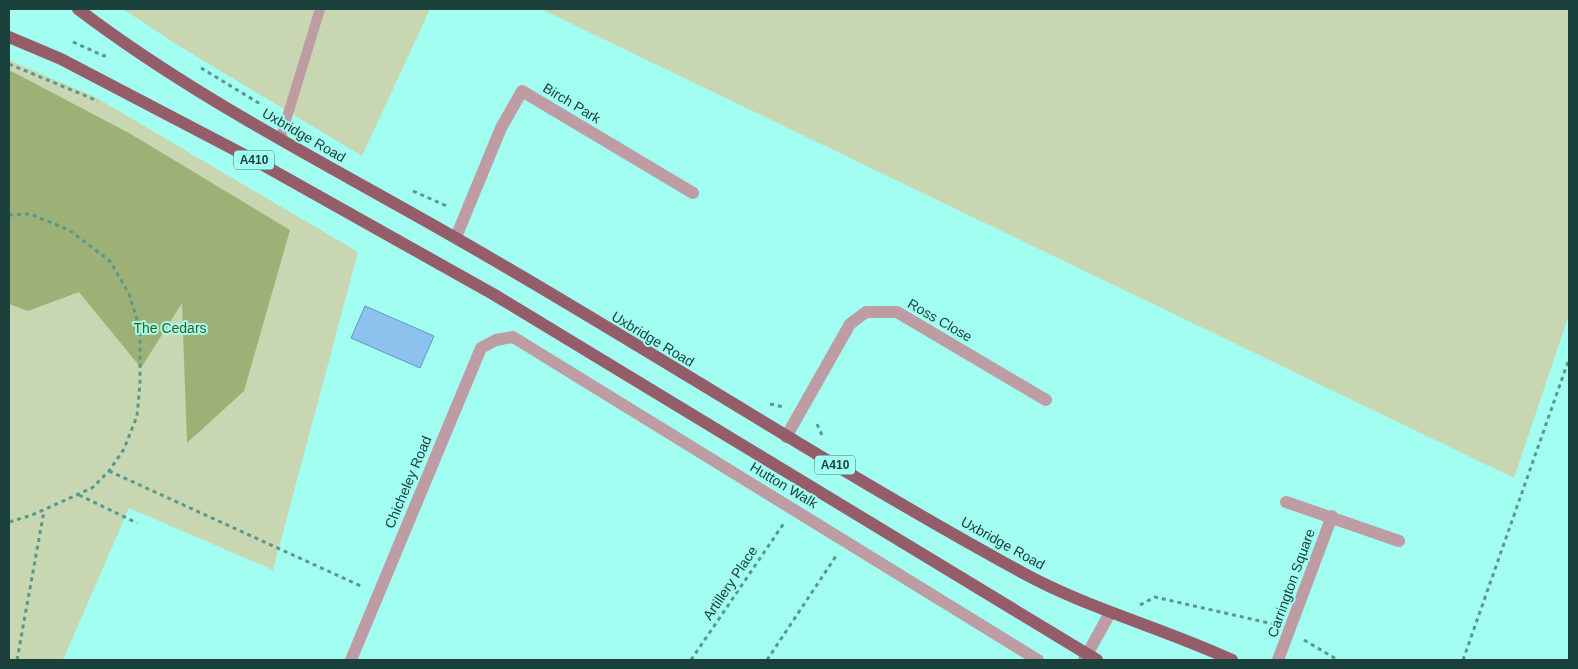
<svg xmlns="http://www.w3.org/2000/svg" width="1578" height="669" font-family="Helvetica,sans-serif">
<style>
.green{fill:#c9d6b2}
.forest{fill:#9db176}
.building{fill:#8cc2ed;stroke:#5f98c5}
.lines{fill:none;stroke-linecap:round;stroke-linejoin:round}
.path{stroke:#59988f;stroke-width:3;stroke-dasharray:4 4;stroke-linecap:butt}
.lane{stroke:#be9ca4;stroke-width:10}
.street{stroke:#be9ca4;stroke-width:12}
.primary{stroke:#955c6a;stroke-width:12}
.labels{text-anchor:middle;stroke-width:4;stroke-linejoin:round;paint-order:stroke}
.shield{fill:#a2fef0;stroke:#437a72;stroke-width:1}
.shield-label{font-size:12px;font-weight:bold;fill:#1a413c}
.street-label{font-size:14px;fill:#1a413c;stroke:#a2fef0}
.park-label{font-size:14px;fill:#465817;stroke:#a2fef0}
</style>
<rect width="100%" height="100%" fill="#a2fef0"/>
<path class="green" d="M123,9H430L362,156L179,46Z
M541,9H1569V315L1514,478Z
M9,60L95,97L358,252L273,570L129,508L63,660H9Z"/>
<path class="forest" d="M9,70L129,133L290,230L244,391L187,443L182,303L141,368L79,292L28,311L9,304Z"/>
<path class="building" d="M365,306L434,336L420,368L351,338Z"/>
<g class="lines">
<path class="path" d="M73,42L104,56L108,53
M9,64L98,101
M201,68L262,105
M413,191L449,207
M9,215L30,214L69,230L110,261L129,294L140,329V383L137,416L124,449L109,471L92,488L32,515L9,522
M770,404L784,407
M817,424L822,435
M109,471L363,587
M79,495L137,523
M1140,605L1155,597L1273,624
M1304,640L1338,660
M17,660L44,511
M691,660L784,523
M767,660L836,556
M1463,660L1569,359"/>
<path class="lane" d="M280,140L320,9"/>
<path class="street" d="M456,237L501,128L522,91L693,193
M786,437L850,324L866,312H897L1046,400
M1286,502L1399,541
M351,660L481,348L496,340L513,337L1038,660
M1084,660L1110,613
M1278,660L1332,516"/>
<path class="primary" d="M78,9C195,98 327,164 454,237C645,346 829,467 1023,573C1089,609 1163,628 1232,660
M9,37L61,59L256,161L493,294L1097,660"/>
</g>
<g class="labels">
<g class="shield">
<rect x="234" y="150.5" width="40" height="19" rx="4"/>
<rect x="815" y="455.5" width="40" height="19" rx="4"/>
</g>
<g class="shield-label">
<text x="254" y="164">A410</text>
<text x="835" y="469">A410</text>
</g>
<g class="street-label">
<text transform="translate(572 103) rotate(31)" y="5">Birch Park</text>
<text transform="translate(304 135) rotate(30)" y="5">Uxbridge Road</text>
<text transform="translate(940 320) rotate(30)" y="5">Ross Close</text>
<text transform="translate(653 339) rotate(31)" y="5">Uxbridge Road</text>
<text transform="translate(408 482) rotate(-67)" y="5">Chicheley Road</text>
<text transform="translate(784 485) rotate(31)" y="5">Hutton Walk</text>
<text transform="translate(1003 543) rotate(29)" y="5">Uxbridge Road</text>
<text transform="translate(730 583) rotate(-56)" y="5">Artillery Place</text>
<text transform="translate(1291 583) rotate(-70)" y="5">Carrington Square</text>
</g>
<g class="park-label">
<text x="170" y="333">The Cedars</text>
</g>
</g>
<rect width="1578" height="669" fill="none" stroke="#1a413c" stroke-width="20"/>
</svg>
